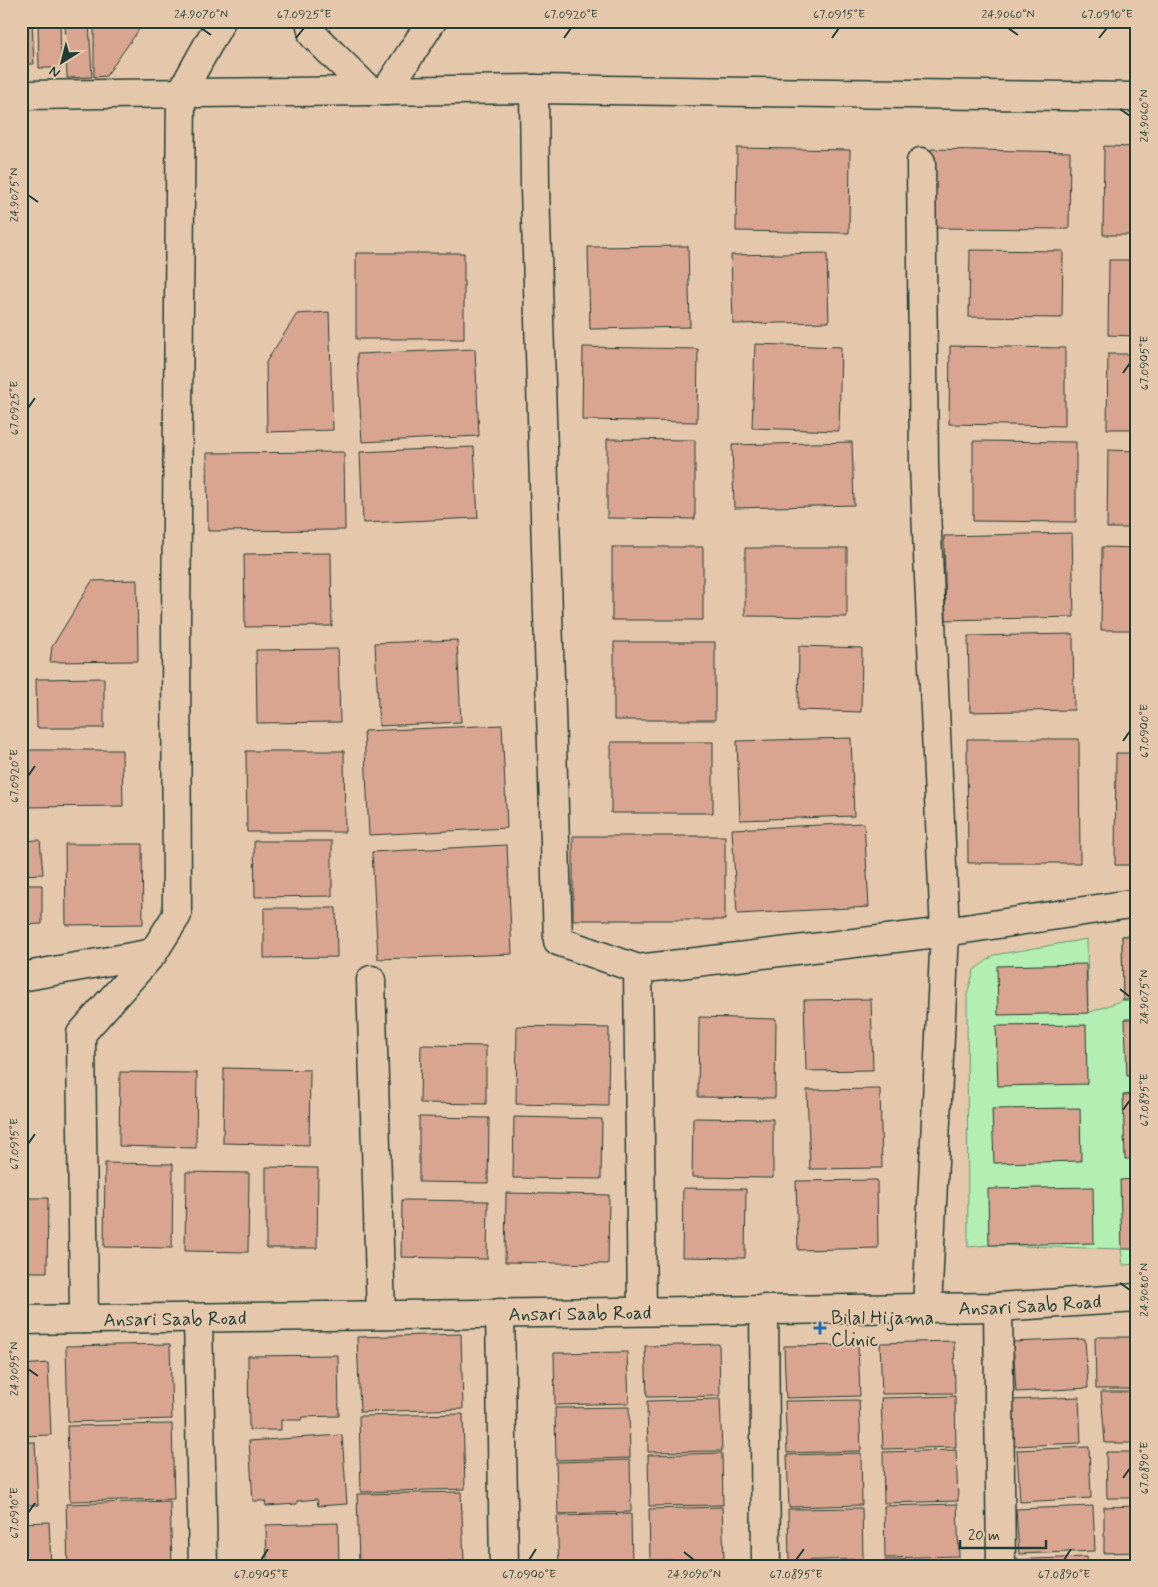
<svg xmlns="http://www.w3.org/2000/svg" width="1158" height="1587" font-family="Mynerve,sans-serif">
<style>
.green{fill:#b3eeb2;stroke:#699673}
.building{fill:#daa590;stroke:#1f3d34}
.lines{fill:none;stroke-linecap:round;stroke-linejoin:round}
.minor-casing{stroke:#1f3d34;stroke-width:31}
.minor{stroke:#e5c8ac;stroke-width:28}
.ticks{fill:none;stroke:#1f3d34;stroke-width:2}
.poi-dot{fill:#1f6fb2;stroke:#e5c8ac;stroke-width:2}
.labels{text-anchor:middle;stroke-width:4;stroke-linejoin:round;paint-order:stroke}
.street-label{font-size:19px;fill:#1f3d34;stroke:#e5c8ac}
.poi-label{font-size:19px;fill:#1f3d34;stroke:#e5c8ac;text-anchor:start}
.neatline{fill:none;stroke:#1f3d34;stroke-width:2}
.ticks-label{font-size:12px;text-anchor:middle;fill:#1f3d34}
</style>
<rect width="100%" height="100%" fill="#e5c8ac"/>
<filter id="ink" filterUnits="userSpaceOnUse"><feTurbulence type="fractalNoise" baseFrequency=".02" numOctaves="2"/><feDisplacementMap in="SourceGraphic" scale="10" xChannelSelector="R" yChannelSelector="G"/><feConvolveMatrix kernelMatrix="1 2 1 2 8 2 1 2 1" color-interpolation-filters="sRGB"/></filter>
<g filter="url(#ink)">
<path class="green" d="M1137,933V1264L1123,1265L1121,1249L989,1245L968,1247L967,995L974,970L994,955L1087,939L1088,1013L1123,1000L1122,936Z"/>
<path class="building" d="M21,21H32L34,64H21Z
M38,21H60L61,68H39Z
M89,21L92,77L67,78L65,22Z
M94,21H145L106,76L94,77Z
M1104,146L1137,147V235H1103Z
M737,148L850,150L849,233L736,231Z
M931,149L1070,152L1069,229L930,228Z
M688,246L690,327L590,329L588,247Z
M970,250L1063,251L1062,318L969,317Z
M356,253H464V339H356Z
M827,253L829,322L733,324L731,255Z
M1109,260H1137V336L1108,335Z
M329,312L333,430L267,432L266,362L297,314Z
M755,344L841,347L839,431L752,428Z
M950,346L1065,348V426L949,424Z
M583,347L698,349L697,422L582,420Z
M475,349L479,436L362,442L357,354Z
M1108,354H1137V429H1107Z
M607,439L695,440V519L607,518Z
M973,441L1076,442V522L973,521Z
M852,442L854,505L734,508L732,445Z
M474,447L478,518L363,523L360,452Z
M1108,450L1137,451V528H1107Z
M344,452L345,530L208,531L207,453Z
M1072,533L1074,617L946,620L944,536Z
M612,547H703V620H612Z
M1102,547L1137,548V630H1101Z
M745,548H847V617L745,616Z
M331,553L332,626L245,627L244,554Z
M137,580L138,661L50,662L52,647L92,581Z
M1073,634L1074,710L970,712L968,636Z
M457,640L461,722L379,726L375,643Z
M614,642H715V720H614Z
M799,646L862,648L861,712L798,710Z
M338,649L340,722L257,723L256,650Z
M104,678V728H37L36,679Z
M502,725L507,828L369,835L364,731Z
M851,738L854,816L740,820L737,741Z
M967,739H1079L1080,863H968Z
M611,742H713V813H611Z
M21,750H122L123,806L21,807Z
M246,751H344L345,832H247Z
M1116,753H1137V865H1115Z
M864,823L869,907L737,914L732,829Z
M573,836H725V920H573Z
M40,840L43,874L21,875V841Z
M254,841H332V896L255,897Z
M65,844H142L143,924L66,925Z
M507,845L512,954L378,959L372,852Z
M21,885H42V924L21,925Z
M264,908H336L337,957L264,958Z
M1122,936H1137V1000H1123Z
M1086,964L1088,1013L998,1015L997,966Z
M871,999L873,1070L806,1071L804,1000Z
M699,1017L776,1019L775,1098L698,1097Z
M1125,1019H1137V1076H1127Z
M1086,1025L1087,1084L998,1086L996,1026Z
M517,1026L609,1028L608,1106L516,1104Z
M421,1045L486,1046V1104L420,1103Z
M224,1068L310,1070L309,1145L223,1143Z
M120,1072L197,1073L196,1148L119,1146Z
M880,1089L882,1168L810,1169L807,1090Z
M1137,1094V1159H1125L1123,1095Z
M21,1098H24L23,1173H21Z
M1080,1108L1081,1161L994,1163L992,1109Z
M419,1117L489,1118L488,1183L419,1182Z
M514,1117L602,1119L601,1179L513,1178Z
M693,1118L773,1119V1178L692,1177Z
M105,1163L173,1164L172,1248L104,1247Z
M266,1167L318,1168L317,1248H266Z
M186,1172L249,1173L248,1252L185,1251Z
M1137,1179V1249H1122L1120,1180Z
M877,1180L878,1248L798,1250L796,1181Z
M1093,1187L1094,1243L989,1245L988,1189Z
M683,1188L746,1189L745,1258L682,1257Z
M506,1193L609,1195L608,1264L505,1262Z
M21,1198H48L47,1272H21Z
M402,1200L488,1201L487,1259L401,1257Z
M461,1334L463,1409L360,1412L357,1337Z
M1095,1337H1137V1389H1096Z
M1085,1339L1088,1388L1016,1392L1013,1342Z
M954,1341L955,1393L882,1394L880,1343Z
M170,1344L172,1419L68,1422L66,1346Z
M719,1344L720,1396L647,1397L645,1346Z
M858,1345L860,1396L786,1398L784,1346Z
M627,1352L629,1403L555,1405L554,1353Z
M338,1355L339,1416L302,1417L301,1420H281V1430H249L248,1356Z
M48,1363L51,1435L21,1436V1365Z
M1101,1392H1137V1443H1105Z
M955,1396L956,1447L883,1449L881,1398Z
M1079,1397L1081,1443L1014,1446L1012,1400Z
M720,1399L722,1451L648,1452L647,1401Z
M859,1400L861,1451L787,1453L785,1401Z
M629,1407L630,1458L556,1460L555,1408Z
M463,1414L465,1489L361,1492L359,1416Z
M172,1424L174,1499L70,1501L67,1426Z
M342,1435L347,1504L318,1506L317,1499L297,1501V1504L266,1506L265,1501H253L249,1441Z
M21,1442H35L38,1505H21Z
M1089,1447L1091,1498L1020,1502L1017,1450Z
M956,1450L958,1501L884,1503L883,1452Z
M1106,1452H1137V1498H1107Z
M722,1453L723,1505L649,1506L648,1455Z
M861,1453L862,1505L789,1507L787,1455Z
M630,1460L631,1512L558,1514L556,1462Z
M461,1492L464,1561L359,1564L357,1494Z
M170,1501L172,1566H68L66,1504Z
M957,1504L959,1556L885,1558L884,1506Z
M1093,1506L1095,1551L1019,1554L1016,1509Z
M1137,1506V1552L1104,1553V1507Z
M722,1507L724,1559L650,1560L649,1509Z
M862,1508L863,1559L789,1561L788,1509Z
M631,1514L632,1566H559L557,1516Z
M49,1522L51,1566H21V1523Z
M338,1523L339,1566H267L266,1525Z
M1087,1557L1088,1566H1011V1560Z
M959,1559V1566H885V1560Z
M1103,1560H1137V1566H1103Z
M724,1561V1566H650V1563Z
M863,1562V1566H789V1564Z"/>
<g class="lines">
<g class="minor-casing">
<g id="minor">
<path d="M310,21L313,35L370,91L534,89L1137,97"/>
<path d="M534,89L535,188L558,941L638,969L642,1311"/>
<path d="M386,91L432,21"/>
<path d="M21,95L370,91"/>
<path d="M921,162L924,466L945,932L927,1308"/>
<path d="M638,969L945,932L1137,903"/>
<path d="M21,977L153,953"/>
<path d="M371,980L381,1315"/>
<path d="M998,1307L1001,1566"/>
<path d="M764,1309L766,1566"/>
<path d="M500,1313L504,1566"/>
<path d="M198,1318L203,1566"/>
<path d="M84,1319L81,1034L153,953L177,915L176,623L181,93L221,21"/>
<path id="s1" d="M21,1320L998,1307L1137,1298"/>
</g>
</g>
<use href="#minor" class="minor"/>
</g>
</g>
<path class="ticks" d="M201,28L211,35M1008,28L1018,35M296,38L304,28M564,38L571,28M832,38L839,28M1099,38L1107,28M1120,109L1130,116M28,195L38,202M1123,373L1130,363M28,408L35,398M1123,741L1130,731M28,776L35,766M1120,989L1130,997M1123,1110L1130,1100M28,1144L35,1134M1120,1283L1130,1290M28,1369L38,1376M1123,1478L1130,1468M28,1513L35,1503M684,1552L694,1560M261,1560L268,1549M529,1560L536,1549M796,1560L804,1549M1064,1560L1071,1549"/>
<path class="poi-dot" d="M817.5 1320.5h5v5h5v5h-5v5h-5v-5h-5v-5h5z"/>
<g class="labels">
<g class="street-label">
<text dy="7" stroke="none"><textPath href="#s1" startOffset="1009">Ansari Saab Road</textPath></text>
<text dy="7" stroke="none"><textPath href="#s1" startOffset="559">Ansari Saab Road</textPath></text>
<text dy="7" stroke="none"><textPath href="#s1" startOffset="154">Ansari Saab Road</textPath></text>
</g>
<g class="poi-label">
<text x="831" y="1324">Bilal Hijama<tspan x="831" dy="22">Clinic</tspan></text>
</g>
</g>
<rect width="1158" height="1587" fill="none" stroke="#e5c8ac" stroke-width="55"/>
<g transform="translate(62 62) rotate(216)" stroke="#e5c8ac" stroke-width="4" paint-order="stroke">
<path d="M0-4L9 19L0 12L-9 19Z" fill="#1f3d34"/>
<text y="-8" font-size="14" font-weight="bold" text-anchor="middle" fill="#1f3d34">N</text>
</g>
<path d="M960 1540v8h86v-8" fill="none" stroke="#1f3d34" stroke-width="2.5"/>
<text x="968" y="1540" font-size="15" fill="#1f3d34" stroke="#e5c8ac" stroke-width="4" paint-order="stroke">20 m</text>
<rect x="28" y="28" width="1102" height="1532" class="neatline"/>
<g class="ticks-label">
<text x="201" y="18">24.9070°N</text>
<text x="304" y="18">67.0925°E</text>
<text x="571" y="18">67.0920°E</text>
<text x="839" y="18">67.0915°E</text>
<text x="1008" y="18">24.9060°N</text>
<text x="1107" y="18">67.0910°E</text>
<text transform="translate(1144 116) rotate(-90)" y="4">24.9060°N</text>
<text transform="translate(14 195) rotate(-90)" y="4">24.9075°N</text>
<text transform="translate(1144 363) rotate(-90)" y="4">67.0905°E</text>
<text transform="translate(14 408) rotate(-90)" y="4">67.0925°E</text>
<text transform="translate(1144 731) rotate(-90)" y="4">67.0900°E</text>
<text transform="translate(14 776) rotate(-90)" y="4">67.0920°E</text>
<text transform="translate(1144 997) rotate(-90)" y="4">24.9075°N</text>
<text transform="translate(1144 1100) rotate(-90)" y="4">67.0895°E</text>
<text transform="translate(14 1144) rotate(-90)" y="4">67.0915°E</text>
<text transform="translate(1144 1290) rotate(-90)" y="4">24.9080°N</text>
<text transform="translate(14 1369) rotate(-90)" y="4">24.9095°N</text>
<text transform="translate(1144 1468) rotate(-90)" y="4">67.0890°E</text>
<text transform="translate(14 1513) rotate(-90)" y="4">67.0910°E</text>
<text x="261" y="1578">67.0905°E</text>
<text x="529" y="1578">67.0900°E</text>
<text x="694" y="1578">24.9090°N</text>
<text x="796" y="1578">67.0895°E</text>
<text x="1064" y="1578">67.0890°E</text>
</g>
</svg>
